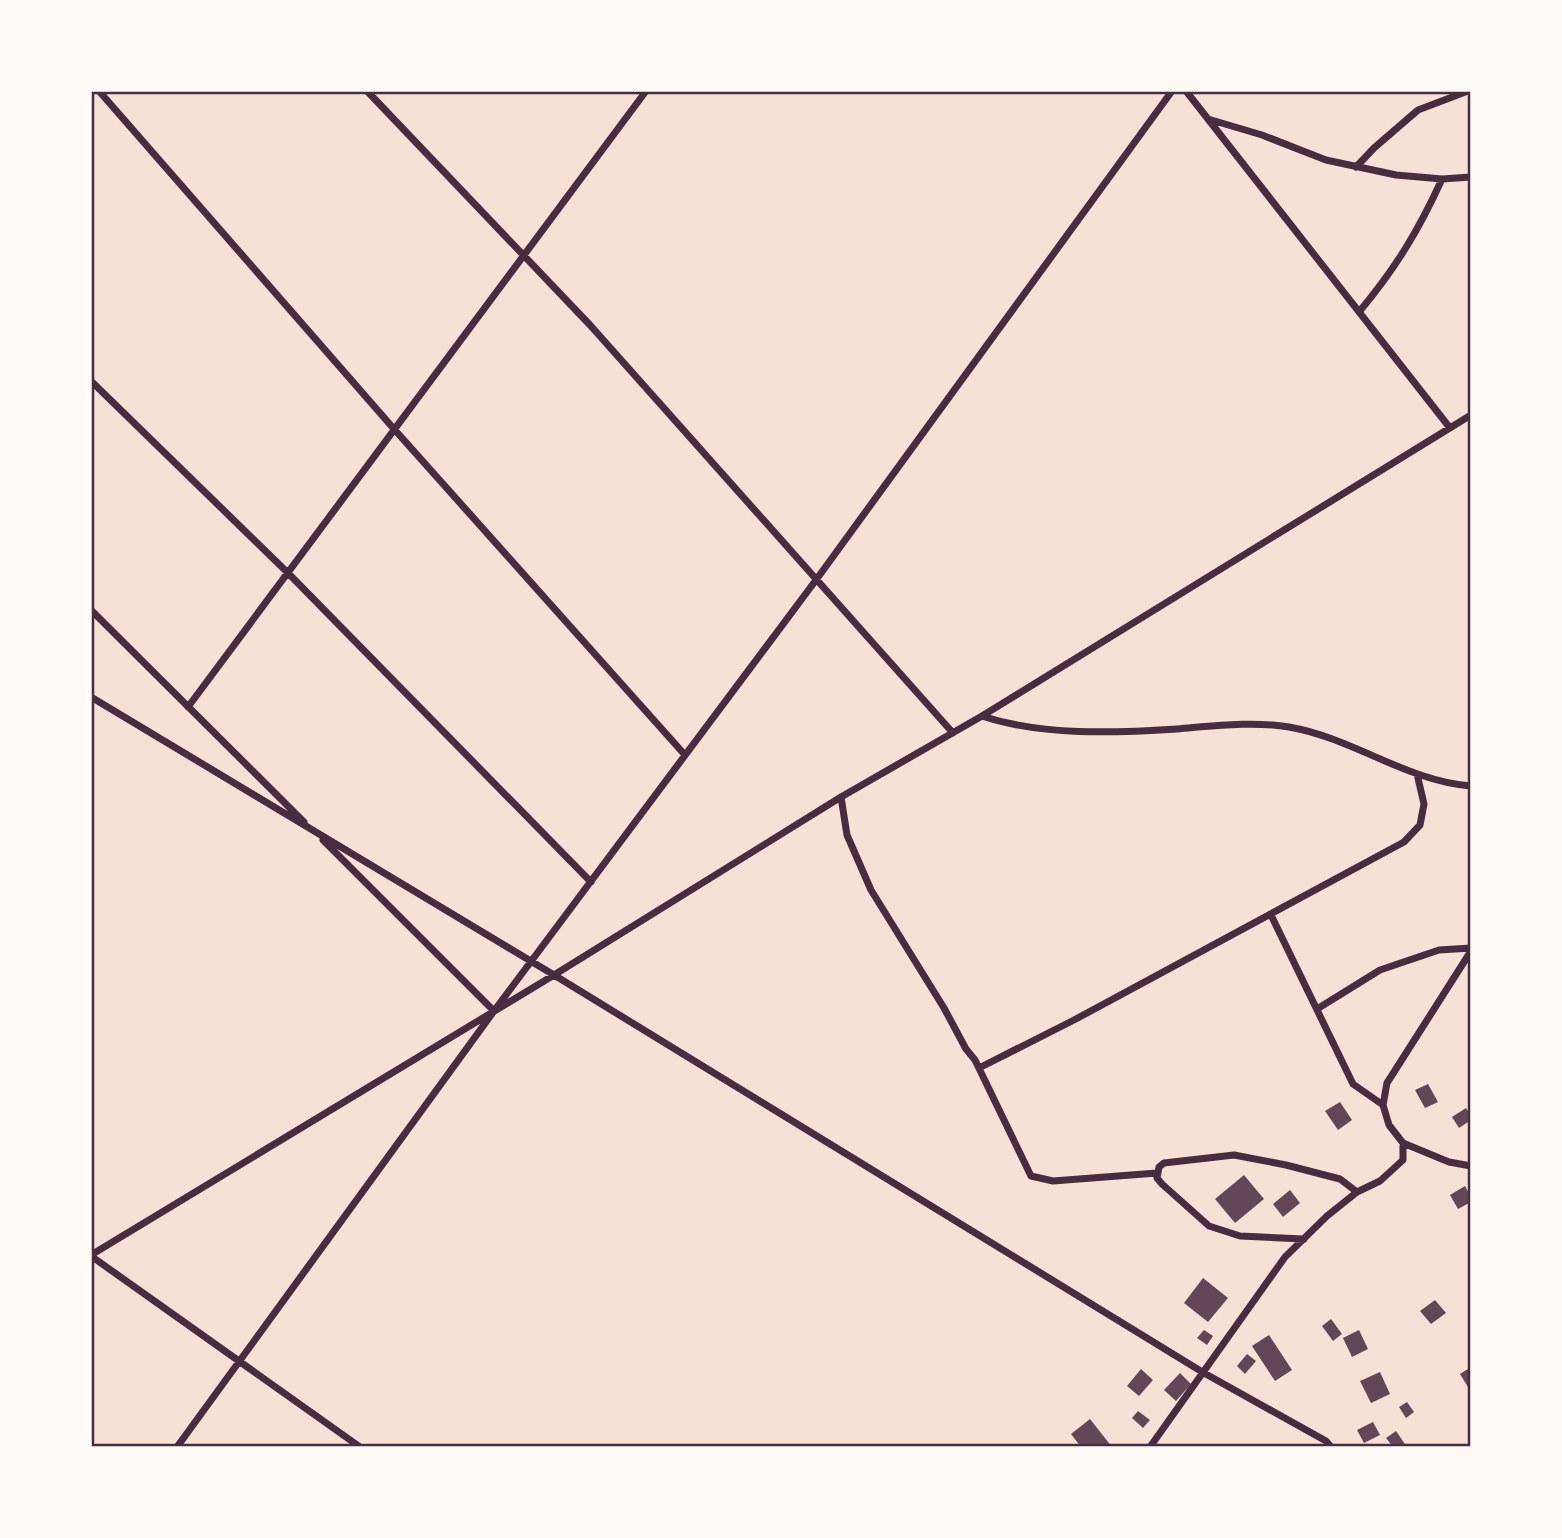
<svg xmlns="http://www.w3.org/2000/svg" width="1562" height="1538" font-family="'Exo 2',sans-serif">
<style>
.building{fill:#644757}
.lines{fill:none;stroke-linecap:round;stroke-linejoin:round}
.minor{stroke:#4a2c40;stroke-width:7}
.neatline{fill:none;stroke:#4a2c40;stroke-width:2.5}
</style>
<rect width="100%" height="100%" fill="#f7e1d7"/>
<path class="building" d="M1428,1084L1438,1102L1425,1108L1415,1090Z
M1340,1102L1352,1120L1338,1130L1325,1111Z
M1466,1108L1471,1116V1120L1459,1128L1452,1117Z
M1244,1175L1264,1199L1235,1223L1215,1199Z
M1465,1186L1471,1197V1202L1458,1209L1450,1195Z
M1290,1190L1300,1203L1283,1217L1273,1204Z
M1203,1278L1228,1298L1208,1322L1184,1303Z
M1435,1300L1446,1313L1431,1324L1420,1311Z
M1331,1319L1342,1334L1333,1341L1322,1326Z
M1204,1330L1213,1336L1207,1345L1197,1338Z
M1359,1330L1368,1349L1352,1357L1343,1338Z
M1269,1335L1292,1370L1275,1381L1252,1346Z
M1247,1354L1256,1361L1245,1374L1237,1366Z
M1471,1367V1392L1460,1374Z
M1141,1369L1153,1380L1139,1396L1127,1386Z
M1380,1372L1390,1394L1371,1403L1360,1381Z
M1180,1373L1191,1384L1176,1401L1164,1390Z
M1407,1402L1414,1412L1406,1418L1399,1407Z
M1138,1411L1150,1420L1143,1428L1132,1418Z
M1090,1419L1112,1447H1081L1071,1434Z
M1373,1422L1380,1435L1364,1443L1357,1430Z
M1396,1431L1407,1447H1393L1386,1438Z"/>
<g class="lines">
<path class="minor" d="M99,91L394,429L685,755
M367,91L590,325L953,733
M1186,91L1450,428
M1208,119L1262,135L1326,160L1396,175L1442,179L1471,177
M1356,167L1374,148L1418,110L1468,91
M1359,312C1395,269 1419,230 1442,179
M91,381L288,573L591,882
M91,610L304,822
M91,697L554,975L1204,1373L1326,1441L1331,1447
M188,707L646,91
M982,716C1042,736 1115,733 1177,729C1214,726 1253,721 1289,727C1353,738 1406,781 1471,786
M841,797L847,835L871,890L944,1008L966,1049L975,1060L1031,1176L1053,1181L1157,1173
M323,840L494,1011
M1271,915L1353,1084L1383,1105
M1317,1009L1380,970L1439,950L1471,948
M979,1068L1074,1020L1404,842L1420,825L1424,804L1417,774
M1403,1143L1449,1162L1471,1166
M1304,1239L1240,1236L1209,1226L1162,1184L1157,1178L1159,1167L1164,1163L1234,1155L1286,1165L1340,1179L1357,1192
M91,1255L554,975L841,797L982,716L1471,415
M91,1256L360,1447
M177,1447L494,1011L816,580L1172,91
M1150,1447L1285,1257L1327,1216L1357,1192L1380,1181L1403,1160V1143L1389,1125L1383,1105L1387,1083L1471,951"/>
</g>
<rect width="1562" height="1538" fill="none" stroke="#fffaf5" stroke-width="186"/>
<rect x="93" y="93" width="1376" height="1352" class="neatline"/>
</svg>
